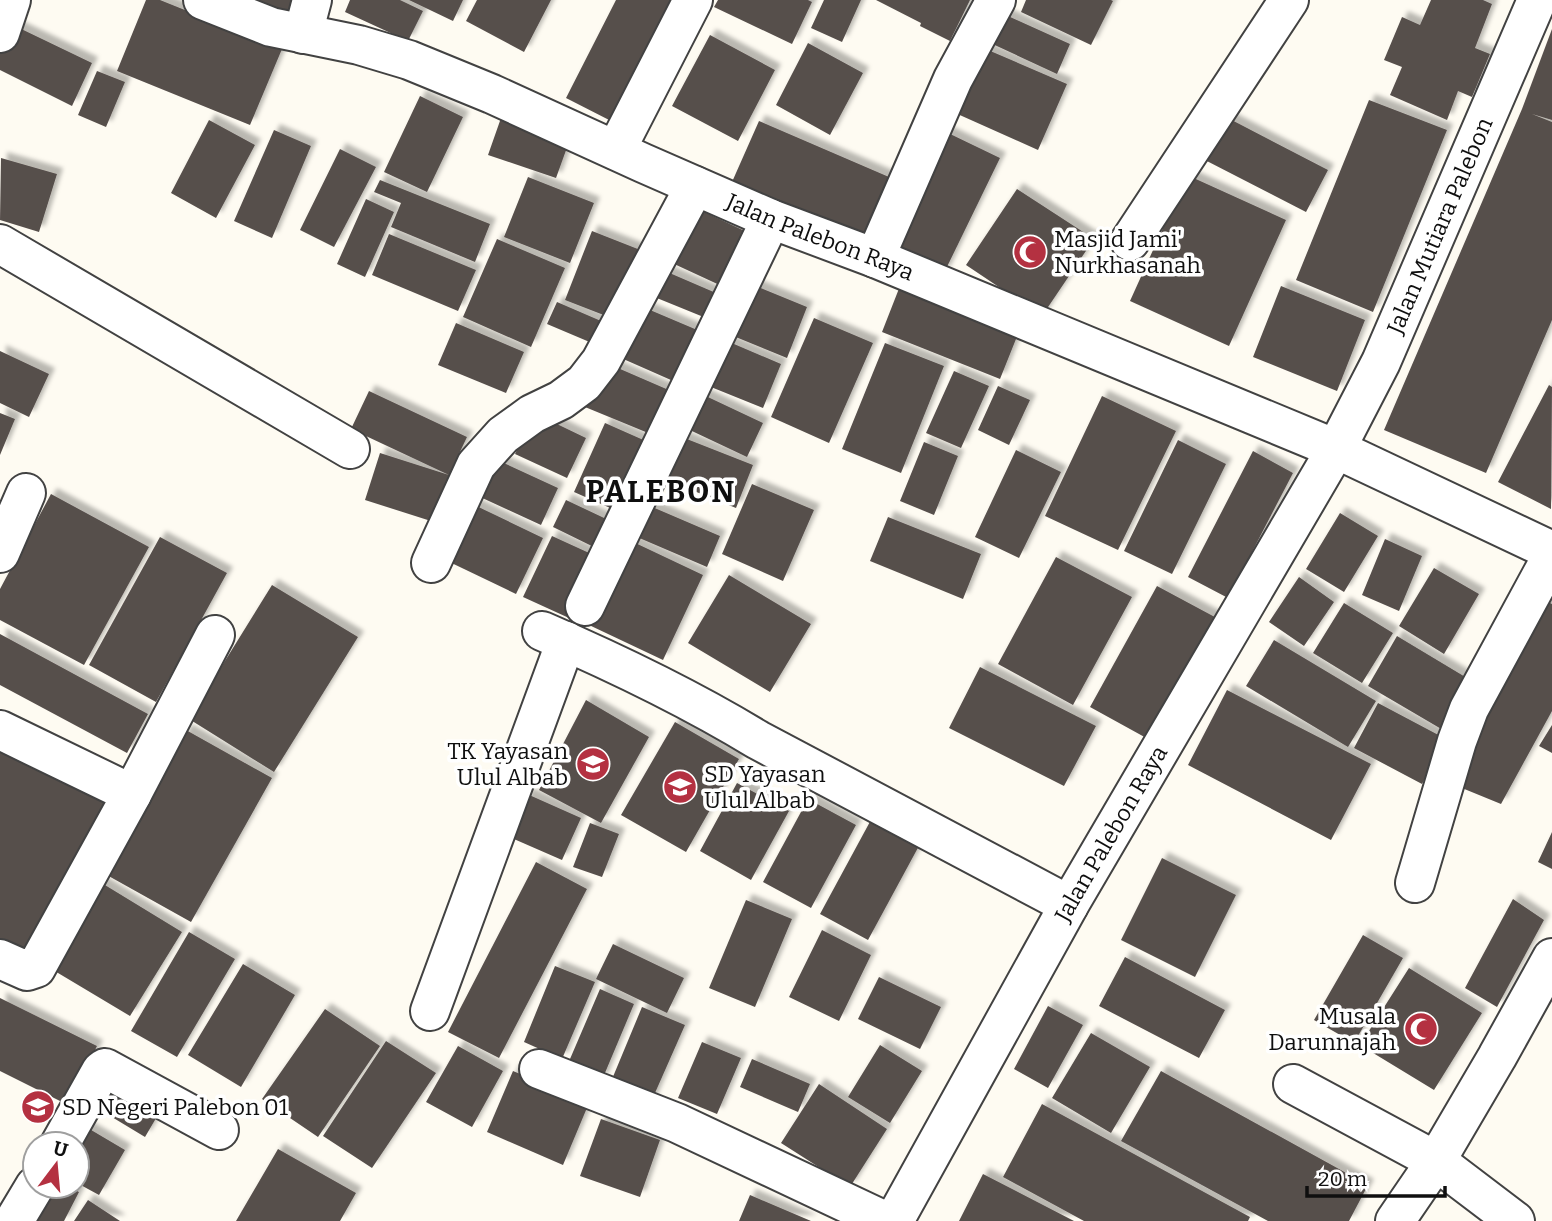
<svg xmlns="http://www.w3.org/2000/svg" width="1552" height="1221" font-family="Bitter,serif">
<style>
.building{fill:#574f4c;filter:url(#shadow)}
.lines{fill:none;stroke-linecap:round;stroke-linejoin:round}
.minor-casing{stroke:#424242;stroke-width:42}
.minor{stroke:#fff;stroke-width:38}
.labels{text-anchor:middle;stroke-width:7;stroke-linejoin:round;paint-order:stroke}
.street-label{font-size:23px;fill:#0f0f0f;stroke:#fff}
.poi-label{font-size:23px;fill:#0f0f0f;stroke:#fff;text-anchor:start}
.district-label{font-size:30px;font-weight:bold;letter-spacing:2px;fill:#0f0f0f;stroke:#fff}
</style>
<defs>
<filter id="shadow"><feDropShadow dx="6" dy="-6" stdDeviation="2" flood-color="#0004"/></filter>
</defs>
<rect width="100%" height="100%" fill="#fefbf2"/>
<path class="building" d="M146,0H160L282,49L250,125L117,71Z
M244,0H294L284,20Z
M350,0H400L423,11L408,41L345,12Z
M409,0H463L453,21Z
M477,0H551L524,52L466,21Z
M616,0H679L615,123L566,98Z
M718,0H808L812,2L792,44L714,7Z
M824,0H861L842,42L811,28Z
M876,0H970L950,41L920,26L921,23Z
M1026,0H1111L1113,1L1091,45L1021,12Z
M1431,0H1483L1492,4L1475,48L1490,54L1472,97L1458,91L1447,120L1390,95L1402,67L1384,60L1402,17L1420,25Z
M999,12L1070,44L1057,74L986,41Z
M13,25L92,63L72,106L0,70V50Z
M1552,29V120L1532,114L1552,122V320L1486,473L1384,430L1522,109Z
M710,35L775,70L738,141L672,106Z
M808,43L863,73L830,135L776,105Z
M981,47L1067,84L1038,150L953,112Z
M97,71L125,82L106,127L78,115Z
M420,96L463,117L427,192L384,172Z
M1369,100L1447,130L1373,312L1296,280Z
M1224,116L1328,170L1306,212L1201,158Z
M501,118L569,142L556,178L488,155Z
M209,120L255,145L216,218L171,193Z
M759,121L889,177L861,239L732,182Z
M274,130L311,146L272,238L234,221Z
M946,132L1000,158L944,273L890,246Z
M340,149L376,167L334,247L300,230Z
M1,158L57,174L39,232L0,220Z
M1187,175L1286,220L1229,346L1130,301Z
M528,177L594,203L570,263L504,237Z
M380,180L490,224L475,262L391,227L401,203L374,192Z
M1017,189L1094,239L1042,316L966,265Z
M366,199L394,212L365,277L337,264Z
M698,209L751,234L726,288L672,263Z
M592,231L648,253L619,321L565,300Z
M389,234L476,270L458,311L372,275Z
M497,239L565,268L531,347L463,317Z
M658,268L716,293L706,318L647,294Z
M746,282L807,307L787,358L726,333Z
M900,286L1018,334L1000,379L882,332Z
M1281,286L1365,320L1337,391L1253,357Z
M557,302L608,324L599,346L547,324Z
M643,307L702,332L680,384L621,358Z
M814,318L873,343L829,443L771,417Z
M456,323L524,352L506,393L438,365Z
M720,338L781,364L763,408L701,383Z
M885,343L944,366L901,473L842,449Z
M0,351L49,374L29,417L0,403Z
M604,362L671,391L653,435L585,407Z
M954,371L989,386L961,448L926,433Z
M1549,385L1552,387L1551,509L1498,482Z
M998,386L1030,400L1009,445L978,430Z
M693,390L763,423L747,457L677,424Z
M369,391L467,437L449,475L351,429Z
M1102,396L1176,431L1118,550L1045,516Z
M0,413L15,419L0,455Z
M534,413L586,438L567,478L515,454Z
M605,423L657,446L626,515L574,492Z
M669,432L753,465L736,508L652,474Z
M1178,440L1226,464L1172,574L1124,551Z
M924,442L958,456L934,515L900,501Z
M1016,450L1061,472L1019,558L975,537Z
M1253,451L1293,473L1228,598L1188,577Z
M380,453L449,475L434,522L365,500Z
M495,459L558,488L541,525L478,496Z
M752,484L814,510L783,581L722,554Z
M51,494L149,547L84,665L0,620V589Z
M566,500L619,525L606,553L553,527Z
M466,501L543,538L516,594L439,557Z
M643,503L720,536L707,567L630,534Z
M1340,513L1378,536L1344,592L1306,569Z
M888,517L981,554L963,599L870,561Z
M552,536L598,557L569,618L523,597Z
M160,537L227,573L156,702L89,665Z
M1385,539L1422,556L1399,611L1362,595Z
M629,540L703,575L663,660L589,625Z
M1056,557L1132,597L1073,705L998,664Z
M1434,568L1479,594L1444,654L1399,626Z
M729,575L811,624L770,692L688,643Z
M1299,577L1334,602L1304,646L1269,622Z
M272,585L358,637L274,772L189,719Z
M1157,586L1226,623L1159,745L1090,707Z
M1542,599L1552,604V711L1501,804L1457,786L1476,738Z
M1344,603L1393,633L1362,683L1313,653Z
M0,634L148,714L127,753L0,685Z
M1397,636L1472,681L1443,730L1368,686Z
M1274,640L1376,701L1348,747L1246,686Z
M980,667L1096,726L1064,786L949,728Z
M1227,690L1371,764L1331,840L1188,765Z
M586,700L649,737L601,823L539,790Z
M1378,703L1446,739L1422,784L1354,748Z
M675,722L739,759L686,852L621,815Z
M1552,725V753L1539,746Z
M186,730L272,778L191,922L105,874Z
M0,738L111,793L29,960L0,945Z
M737,783L789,811L751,880L700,851Z
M527,794L581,818L562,860L507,836Z
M808,799L856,825L811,908L763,882Z
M872,818L920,844L868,940L820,914Z
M590,823L619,834L602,877L573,867Z
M1552,832V869L1538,862Z
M1162,858L1236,895L1195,977L1121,940Z
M536,862L587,889L499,1058L448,1032Z
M100,882L182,932L130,1016L48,967Z
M1513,899L1544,920L1497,1007L1465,988Z
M746,900L792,919L755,1007L709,988Z
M822,930L871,955L839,1021L789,997Z
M189,932L235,959L177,1057L131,1031Z
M1363,935L1403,958L1354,1043L1314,1020Z
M613,944L684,978L667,1013L596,979Z
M1125,957L1225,1010L1199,1058L1099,1006Z
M243,964L295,995L241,1087L188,1055Z
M555,966L595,982L562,1059L524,1042Z
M1409,968L1482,1013L1434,1090L1360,1045Z
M879,977L941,1007L920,1049L858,1019Z
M600,989L634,1004L602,1080L567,1066Z
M0,998L97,1046L68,1105L0,1071Z
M1048,1006L1083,1025L1048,1088L1014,1069Z
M642,1007L685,1025L651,1102L610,1084Z
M325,1009L380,1046L318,1137L262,1099Z
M1091,1033L1150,1067L1111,1133L1052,1098Z
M386,1041L436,1073L372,1168L323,1136Z
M702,1042L741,1058L717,1114L678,1098Z
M880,1045L922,1071L890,1123L848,1097Z
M458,1046L503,1071L472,1127L426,1102Z
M752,1059L810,1084L798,1112L740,1087Z
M513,1071L589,1103L563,1165L487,1132Z
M1161,1071L1368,1185L1349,1221H1268L1121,1141Z
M109,1077L162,1108L145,1137L92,1105Z
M819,1084L887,1129L850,1187L781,1143Z
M1042,1104L1250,1217L1248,1221H1084L1003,1177Z
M601,1119L660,1140L640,1197L580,1176Z
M81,1124L125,1150L99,1195L77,1183V1144Z
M278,1149L356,1193L340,1221H236Z
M983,1174L1074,1221H959Z
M43,1186H68L79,1192L64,1221H25Z
M750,1195L811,1221H739Z
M88,1200L120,1221H74Z"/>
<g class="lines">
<g class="minor-casing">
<g id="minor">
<path id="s1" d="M203,0L271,27L359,45L409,60L492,94L643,163L771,219L875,258L1336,449L1552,551"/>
<path d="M0,33L11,0"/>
<path d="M303,34L312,0"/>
<path d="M616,150L693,0"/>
<path d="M1130,241L1289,0"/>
<path d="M0,244L350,449"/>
<path d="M875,258L953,79L996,0"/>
<path d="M0,553L26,493"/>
<path d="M431,563L476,465L503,435L532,414L561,400L584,383L601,361L695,186"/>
<path d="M585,606L771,219"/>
<path d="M542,631C616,663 689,698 758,740L1069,905"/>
<path d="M0,730L132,794L36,968L27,971L0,959"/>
<path d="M132,794L215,635"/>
<path d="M1415,883L1457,741L1469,709L1552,556"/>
<path d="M430,1011L566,641"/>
<path d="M539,1069L677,1123L885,1221"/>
<path d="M1293,1084L1436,1161L1515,1221"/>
<path d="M60,1144L101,1071L105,1068L219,1130"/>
<path d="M14,1221L35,1186"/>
<path id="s2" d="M894,1221L1069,905L1336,449L1381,362L1537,0"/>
<path d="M1395,1221L1436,1161L1497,1057L1552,958"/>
</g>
</g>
<use href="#minor" class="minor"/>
</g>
<defs>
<g id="mosque-disc" transform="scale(1.75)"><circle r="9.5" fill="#b43141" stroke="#fff"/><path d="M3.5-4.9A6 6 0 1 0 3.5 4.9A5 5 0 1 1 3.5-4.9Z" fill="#fff"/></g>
<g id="school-disc" transform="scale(1.75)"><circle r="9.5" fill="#b43141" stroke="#fff"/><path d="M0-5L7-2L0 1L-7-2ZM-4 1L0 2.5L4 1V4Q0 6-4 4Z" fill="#fff"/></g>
</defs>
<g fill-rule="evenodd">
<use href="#mosque-disc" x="1030" y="252"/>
<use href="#school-disc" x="593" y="764"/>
<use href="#school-disc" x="680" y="787"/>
<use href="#mosque-disc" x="1421" y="1029"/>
<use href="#school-disc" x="38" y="1107"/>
</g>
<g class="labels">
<g class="street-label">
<text dy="8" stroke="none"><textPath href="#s2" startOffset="1136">Jalan Mutiara Palebon</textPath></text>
<text dy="8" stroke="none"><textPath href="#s1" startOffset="663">Jalan Palebon Raya</textPath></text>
<text dy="8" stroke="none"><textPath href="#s2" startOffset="444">Jalan Palebon Raya</textPath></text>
</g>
<g class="poi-label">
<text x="1054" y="247">Masjid Jami'<tspan x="1054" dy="26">Nurkhasanah</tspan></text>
<text x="568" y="759" text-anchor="end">TK Yayasan<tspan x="568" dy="26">Ulul Albab</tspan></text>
<text x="704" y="782">SD Yayasan<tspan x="704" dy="26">Ulul Albab</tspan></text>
<text x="1396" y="1024" text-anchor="end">Musala<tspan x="1396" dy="26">Darunnajah</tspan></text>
<text x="62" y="1115">SD Negeri Palebon 01</text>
</g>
<g class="district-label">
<text x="661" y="502">PALEBON</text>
</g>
</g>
<g transform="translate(56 1165) rotate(16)"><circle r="33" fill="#ffffff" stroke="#9f9f9f" stroke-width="2"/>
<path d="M0-5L12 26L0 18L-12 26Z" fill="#b43141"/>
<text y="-10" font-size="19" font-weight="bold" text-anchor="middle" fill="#0f0f0f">U</text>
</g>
<path d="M1307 1186v10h138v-10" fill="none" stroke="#0f0f0f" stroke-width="3.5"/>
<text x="1318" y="1186" font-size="21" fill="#0f0f0f" stroke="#ffffff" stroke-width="5" paint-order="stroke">20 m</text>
</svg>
